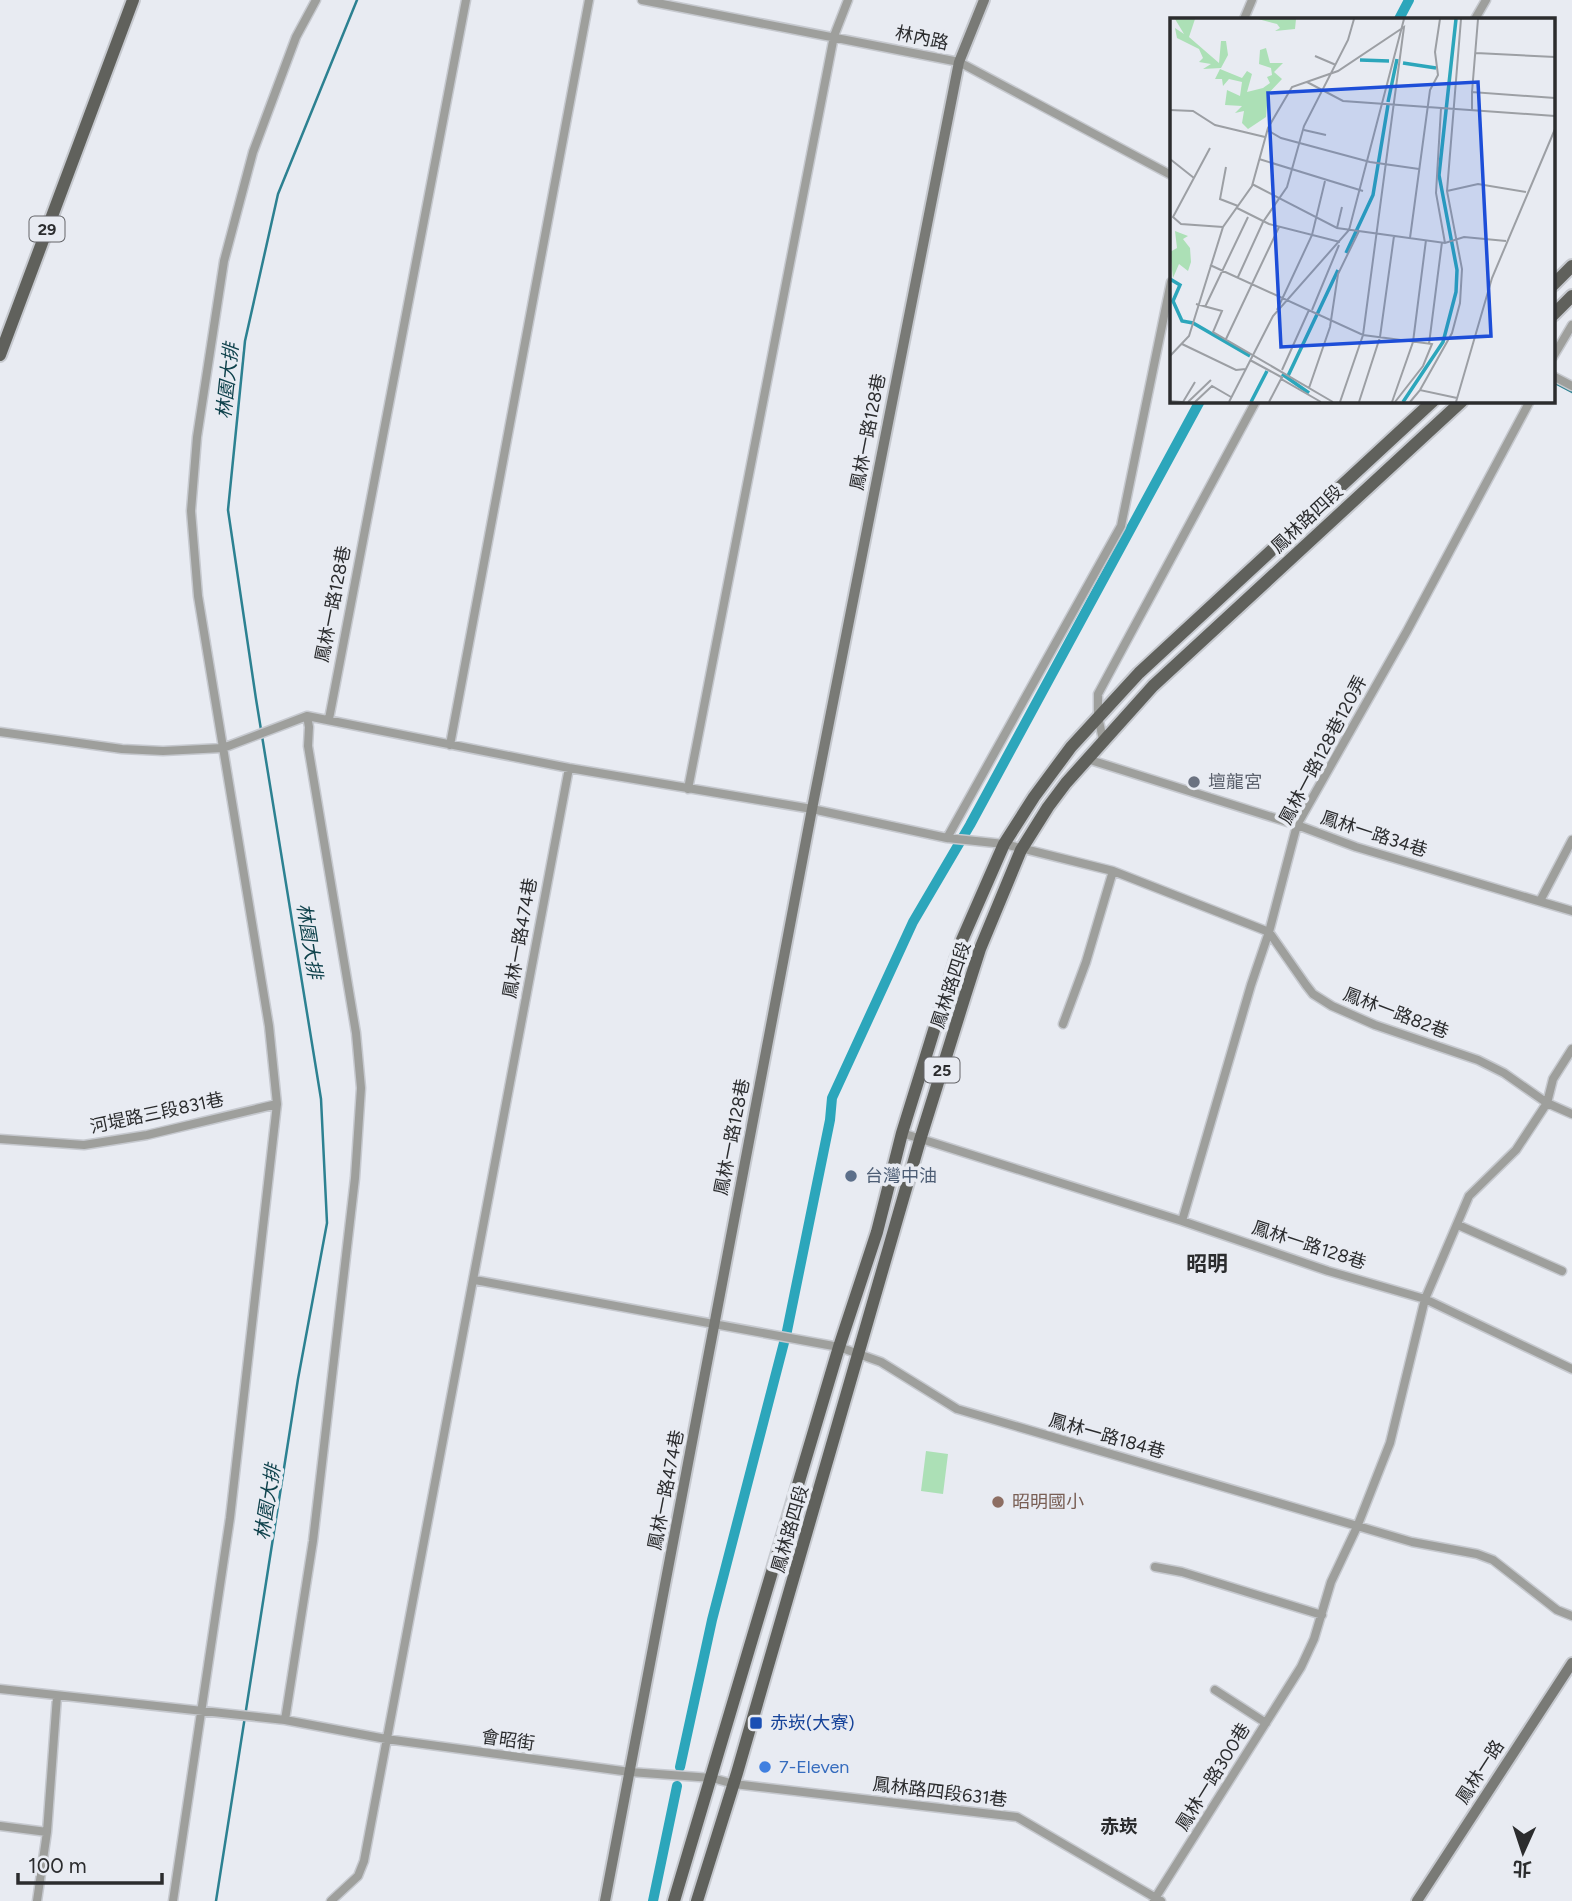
<svg xmlns="http://www.w3.org/2000/svg" width="1572" height="1901" font-family="Figtree,'Noto Sans TC',sans-serif">
<style>
.green{fill:#ace0b6}
.lines{fill:none;stroke-linecap:round;stroke-linejoin:round}
.stream{stroke:#2c8191;stroke-width:2.5}
.canal{stroke:#2ca6bb;stroke-width:10}
.street-casing{stroke:#c6c9cf;stroke-width:11}
.secondary-casing{stroke:#c6c9cf;stroke-width:14}
.primary-casing{stroke:#c6c9cf;stroke-width:16}
.street{stroke:#9e9f9c;stroke-width:8}
.secondary{stroke:#797a76;stroke-width:10}
.primary{stroke:#60615c;stroke-width:12}
.worship-dot{fill:#6b7280;stroke:#e8ebf2;stroke-width:2.5}
.service-dot{fill:#5c6f8a;stroke:#e8ebf2;stroke-width:2.5}
.education-dot{fill:#8d6e63;stroke:#e8ebf2;stroke-width:2.5}
.transit-dot{fill:#1a4fb4;stroke:#e8ebf2;stroke-width:2.5}
.shop-dot{fill:#3f7fe0;stroke:#e8ebf2;stroke-width:2.5}
.labels{text-anchor:middle;stroke-width:7;stroke-linejoin:round;paint-order:stroke}
.shield{fill:#e8ebf2;stroke:#646569;stroke-width:2}
.shield-label{font-size:16px;font-weight:bold;fill:#2b2c2e}
.street-label{font-size:18px;fill:#2b2c2e;stroke:#e8ebf2}
.worship-label{font-size:18px;fill:#5b616d;stroke:#e8ebf2;text-anchor:start}
.service-label{font-size:18px;fill:#4e5e75;stroke:#e8ebf2;text-anchor:start}
.education-label{font-size:18px;fill:#785e54;stroke:#e8ebf2;text-anchor:start}
.transit-label{font-size:18px;fill:#164399;stroke:#e8ebf2;text-anchor:start}
.shop-label{font-size:18px;fill:#366cbe;stroke:#e8ebf2;text-anchor:start}
.water-label{font-size:19px;font-style:italic;fill:#0f424c;stroke:#e8ebf2}
.neighbourhood-label{font-size:19px;font-weight:bold;fill:#2b2c2e;stroke:#e8ebf2}
.quarter-label{font-size:21px;font-weight:bold;fill:#2b2c2e;stroke:#e8ebf2}
.inset-river{fill:none;stroke:#2ca6bb;stroke-width:3.5}
.inset-road{fill:none;stroke:#9c9fa4;stroke-width:2}
.view{fill:#1d4ed8;fill-opacity:0.15;stroke:#1d4ed8;stroke-width:3.5}
.inset-edge{fill:none;stroke:#2b2c2e;stroke-width:3.5}
</style>
<rect width="100%" height="100%" fill="#e8ebf2"/>
<path class="green" d="M926,1451L948,1454L943,1494L921,1491Z"/>
<g class="lines">
<path class="stream" d="M1553,382L1572,392
M216,1901L298,1379L327,1223L321,1099L256,699L228,510L245,341L278,194L357,0"/>
<path class="canal" d="M1399,19L1409,0
M680,1767L712,1620L787,1331L830,1120L832,1098L913,922L970,825L1200,401
M653,1901L677,1786"/>
<g class="street-casing">
<path id="street" d="M642,0L959,62L1171,175
M1244,19L1252,0
M1475,19L1486,0
M1553,357L1572,325
M1553,376L1572,386
M329,719L466,0
M0,732L122,749L163,751L223,748L307,716L569,768L812,809L947,838L1004,844L1113,871L1269,932L1306,985L1313,994L1332,1006L1375,1025L1478,1060L1504,1073L1547,1103L1572,1114
M1103,740L1098,716V694L1256,401
M450,745L589,0
M1087,759L1297,825L1356,847L1572,911
M688,789L834,36L848,0
M947,838L1121,526L1171,282
M1540,901L1572,840
M1063,1024L1086,962L1113,871
M902,1133L1182,1221L1328,1271L1425,1299L1572,1369
M0,1139L84,1145L147,1135L277,1104
M1182,1221L1251,985L1269,932L1297,825L1407,631L1530,401
M1458,1225L1562,1271
M475,1280L839,1347L881,1362L957,1409L1412,1542L1477,1554L1493,1560L1557,1610L1572,1616
M1155,1567L1182,1572L1322,1615
M0,1689L285,1720L386,1739L630,1772L712,1778L734,1784L1017,1817L1161,1901
M1215,1690L1266,1723
M285,1720L313,1541L355,1178L361,1088L356,1033L308,746L309,727L307,716
M0,1826L47,1832L57,1696
M1154,1900L1301,1667L1314,1639L1331,1582L1357,1527L1390,1443L1425,1299L1469,1196L1516,1150L1547,1103L1553,1079L1572,1049
M37,1901L47,1832
M173,1901L230,1518L277,1104L269,1026L198,596L191,511L197,437L224,261L253,152L296,37L316,0
M331,1901L358,1876L364,1861L569,768"/>
</g>
<g class="secondary-casing">
<path id="secondary" d="M605,1901L812,809L959,62L984,0
M1417,1901L1572,1663"/>
</g>
<g class="primary-casing">
<path id="primary" d="M1553,285L1572,266
M1553,315L1572,296
M0,355L133,0
M674,1901L839,1347L877,1232L902,1133L962,940L1004,844L1034,797L1071,747L1139,673L1433,401
M697,1901L737,1773L920,1140L965,996L980,949L1021,850L1048,807L1066,783L1153,686L1462,401"/>
</g>
<use href="#street" class="street"/>
<use href="#secondary" class="secondary"/>
<use href="#primary" class="primary"/>
</g>
<circle class="worship-dot" cx="1194" cy="782" r="7"/>
<circle class="service-dot" cx="851" cy="1176" r="7"/>
<circle class="education-dot" cx="998" cy="1502" r="7"/>
<rect class="transit-dot" x="749" y="1716" width="14" height="14" rx="3.5"/>
<circle class="shop-dot" cx="765" cy="1767" r="7"/>
<g class="labels">
<g class="shield">
<rect x="29.5" y="216.5" width="35" height="25" rx="5"/>
<rect x="924.5" y="1057.5" width="35" height="25" rx="5"/>
</g>
<g class="shield-label">
<text x="47" y="235">29</text>
<text x="942" y="1076">25</text>
</g>
<g class="street-label">
<text transform="translate(922 38) rotate(12)" y="6">林內路</text>
<text transform="translate(868 432) rotate(-79)" y="6">鳳林一路128巷</text>
<text transform="translate(1307 519) rotate(-43)" y="6">鳳林路四段</text>
<text transform="translate(333 604) rotate(-79)" y="6">鳳林一路128巷</text>
<text transform="translate(1323 750) rotate(-62)" y="6">鳳林一路128巷120弄</text>
<text transform="translate(1374 834) rotate(18)" y="6">鳳林一路34巷</text>
<text transform="translate(520 938) rotate(-80)" y="6">鳳林一路474巷</text>
<text transform="translate(951 985) rotate(-72)" y="6">鳳林路四段</text>
<text transform="translate(1396 1013) rotate(21)" y="6">鳳林一路82巷</text>
<text transform="translate(157 1113) rotate(-12)" y="6">河堤路三段831巷</text>
<text transform="translate(732 1137) rotate(-79)" y="6">鳳林一路128巷</text>
<text transform="translate(1309 1245) rotate(18)" y="6">鳳林一路128巷</text>
<text transform="translate(1107 1436) rotate(16)" y="6">鳳林一路184巷</text>
<text transform="translate(666 1490) rotate(-79)" y="6">鳳林一路474巷</text>
<text transform="translate(790 1529) rotate(-74)" y="6">鳳林路四段</text>
<text transform="translate(508 1740) rotate(8)" y="6">會昭街</text>
<text transform="translate(1480 1772) rotate(-57)" y="6">鳳林一路</text>
<text transform="translate(1213 1777) rotate(-58)" y="6">鳳林一路300巷</text>
<text transform="translate(940 1792) rotate(7)" y="6">鳳林路四段631巷</text>
</g>
<g class="worship-label">
<text x="1208" y="788">壇龍宮</text>
</g>
<g class="service-label">
<text x="865" y="1182">台灣中油</text>
</g>
<g class="education-label">
<text x="1012" y="1508">昭明國小</text>
</g>
<g class="transit-label">
<text x="770" y="1729">赤崁(大寮)</text>
</g>
<g class="shop-label">
<text x="779" y="1773">7-Eleven</text>
</g>
<g class="water-label">
<text transform="translate(227 381) rotate(-84)" y="7">林園大排</text>
<text transform="translate(310 941) rotate(81)" y="7">林園大排</text>
<text transform="translate(267 1502) rotate(-81)" y="7">林園大排</text>
</g>
<g class="neighbourhood-label">
<text x="1119" y="1833">赤崁</text>
</g>
<g class="quarter-label">
<text x="1207" y="1271">昭明</text>
</g>
</g>
<g transform="translate(1170 18)">
<rect width="385" height="385" fill="#e8ebf2"/>
<path d="M5,1H25L19,19L49,45L51,23H56L58,37L51,50L33,51L41,46L29,44L33,40L29,31L7,20L5,10L14,16ZM88,1H126L125,11L105,13L110,10L107,6ZM96,30L100,45H113L104,54L112,61L98,76L96,99L78,111L72,105L74,93L65,95L72,88L55,87L57,72L70,78L72,64L59,61L53,68L52,61H45L50,51L72,60L77,53L82,56L77,74L93,70L100,65L97,59L102,57L101,50L89,46L90,32ZM5,213L18,218L13,221L20,230L21,244L18,253L9,246L3,260L0,234L7,230Z" fill="#ace0b6"/>
<path class="inset-river" d="M190,42L219,43M233,45L266,50M218,84L227,41M176,235L203,177L218,87M0,261L10,267L3,283L12,303L23,305L80,338M112,356L139,375M117,360L168,252M81,384L97,353M233,384L273,324L286,274L287,252L269,157L286,1"/>
<path class="inset-road" d="M306,35L385,39M145,38L166,47M137,64L173,83L385,98M302,74L308,1M271,90L266,175L275,225M0,92L23,93L45,107L95,119M302,92V74L385,80M97,112L111,120L200,144L249,151M134,112L156,117M40,130L3,199L11,206L53,209M0,141L24,160M89,141L193,173M56,149L50,181L68,188M82,166L167,210L275,225L294,219L336,223M277,173L308,166L356,174M67,190L99,206L170,224M167,210L172,189M240,220L260,72L268,57L265,34L270,1M40,247L193,317L262,326L253,348L225,384M68,259L93,204L117,169L134,108L178,22L184,1M26,286L52,293L43,314L163,384M35,289L78,199M107,292L142,217L155,163M142,292L169,227M56,321L109,209M12,326L66,352L76,351M259,326L272,224M0,338L19,318L53,209L82,168L98,110L122,69L168,53L234,9L193,317L170,384M80,342L113,360M112,352L139,292M139,370L160,309L168,256L189,213M250,372L282,315L290,285L292,251L277,173L291,1M0,383L13,384L25,364M18,384L41,362M25,384L42,368L61,379M59,384L103,298L179,212L234,1M99,384L111,361L151,384M189,384L210,319L224,218M222,384L243,324L256,222M240,384L250,372L287,380M286,384L322,260L385,111"/>
<path class="view" d="M308,64L321,318L111,329L98,75Z"/>
<rect width="385" height="385" class="inset-edge"/>
</g>
<g transform="translate(1523 1852) rotate(183)" stroke="#e8ebf2" stroke-width="5" paint-order="stroke">
<path d="M0-5L12 26L0 18L-12 26Z" fill="#2b2c2e"/>
<text y="-10" font-size="19" font-weight="bold" text-anchor="middle" fill="#2b2c2e">北</text>
</g>
<path d="M18 1873v10h144v-10" fill="none" stroke="#2b2c2e" stroke-width="3.5"/>
<text x="28" y="1873" font-size="21" fill="#2b2c2e" stroke="#e8ebf2" stroke-width="5" paint-order="stroke">100 m</text>
</svg>
